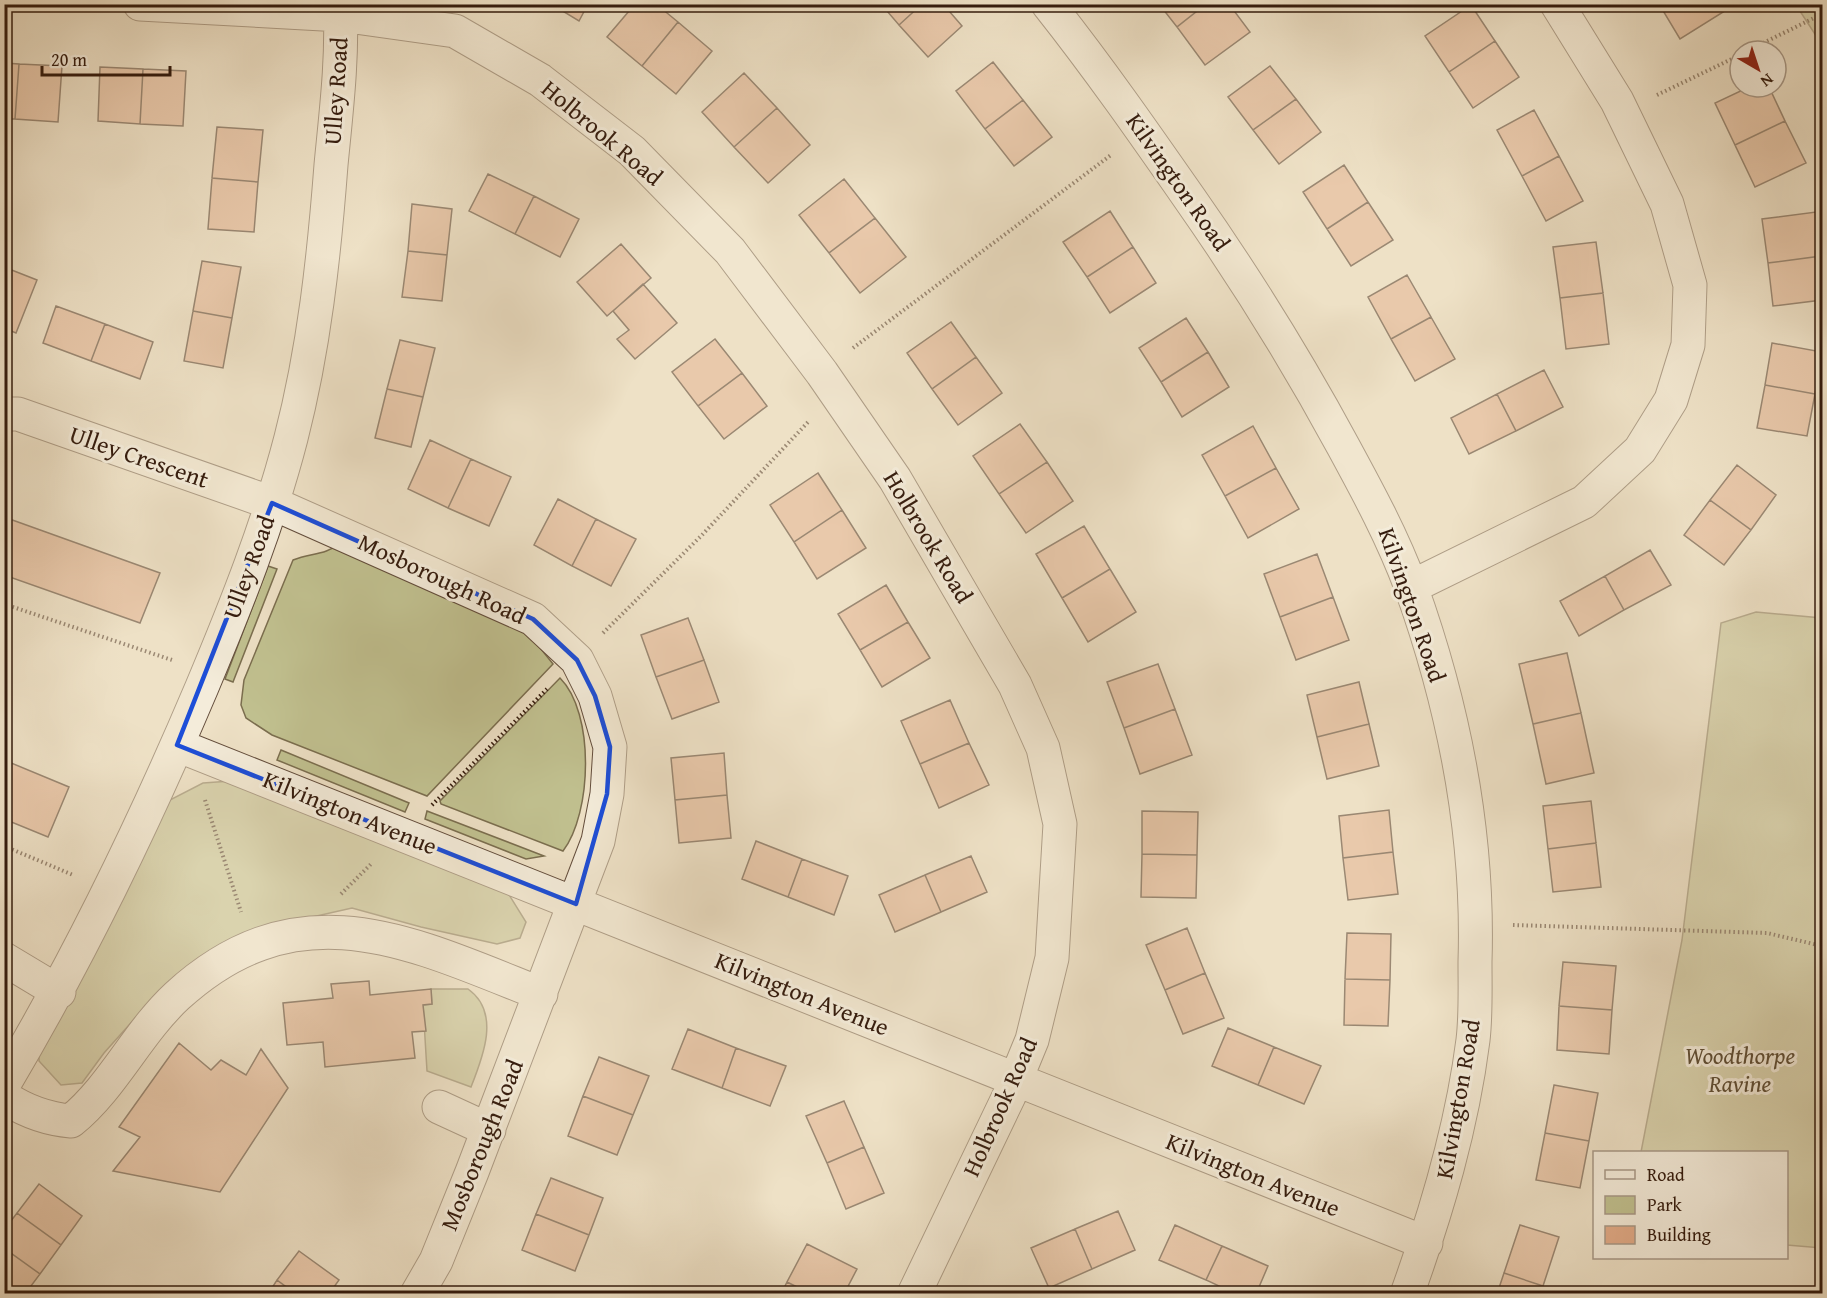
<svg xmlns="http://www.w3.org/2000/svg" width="1827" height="1298" font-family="'Gentium Book Plus',serif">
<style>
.green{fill:#c1c190;stroke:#7b6e4f;stroke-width:1.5}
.building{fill:#e2ac89;stroke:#351c0e;stroke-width:1.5}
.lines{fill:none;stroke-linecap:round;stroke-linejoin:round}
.minor-casing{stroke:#634d3c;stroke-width:35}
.path{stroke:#351c0e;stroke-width:4;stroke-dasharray:1.5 3;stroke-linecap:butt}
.minor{stroke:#f4ecda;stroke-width:33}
.marked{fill:none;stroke:#1d4ed8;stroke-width:4.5;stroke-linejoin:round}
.labels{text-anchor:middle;stroke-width:6;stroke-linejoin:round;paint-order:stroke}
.street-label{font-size:24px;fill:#351c0e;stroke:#f4ecda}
.park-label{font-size:24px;font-style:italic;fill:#5f4e35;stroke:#f4ecda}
</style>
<rect width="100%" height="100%" fill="#eee1c6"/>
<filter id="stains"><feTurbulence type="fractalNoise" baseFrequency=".00333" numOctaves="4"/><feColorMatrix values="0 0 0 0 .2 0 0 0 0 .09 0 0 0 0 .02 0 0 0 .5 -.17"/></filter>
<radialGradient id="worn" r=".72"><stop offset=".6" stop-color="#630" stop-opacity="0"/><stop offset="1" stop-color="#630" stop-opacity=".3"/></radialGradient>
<path class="green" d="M1796,5H1822V45Z
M341,543L529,634L553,664L427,796L272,735L246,718L241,705L244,680L293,560C312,553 325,555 341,543Z
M268,566L277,569L233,682L225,679Z
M1756,612L1822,618V1248L1787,1245L1786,1152H1641L1682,940L1721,623Z
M560,678C595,713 592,813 563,851L441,804L440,801Z
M281,750L409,803L405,812L277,760Z
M231,781L506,890L526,922L520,938L497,944L421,927L352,908L290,922L163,987L104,1053L82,1083L61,1085L39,1061V1047L166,802L203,783Z
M427,811L544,856L526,859L425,819Z
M431,989H468C501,1012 483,1057 471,1087L427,1071L423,1005L432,1004Z"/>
<path class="building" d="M551,4H588L579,21Z
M635,4H656L678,22L642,66L607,37Z
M881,4H922L899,25Z
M922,4H943L962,26L928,57L899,25Z
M1159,4H1206L1177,27Z
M1206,4H1229L1250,32L1205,65L1177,27Z
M1659,4H1725L1728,9L1680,39Z
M1471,5L1495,41L1449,72L1425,36Z
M678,22L712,51L676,94L642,66Z
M1495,41L1519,77L1473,108L1449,72Z
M993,62L1023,100L985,129L956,91Z
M4,63L19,64L15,119H4Z
M19,64L62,66L58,122L15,119Z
M1270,66L1296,99L1253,130L1228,97Z
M100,67L143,69L140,124L98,121Z
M143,69L186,71L183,126L140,124Z
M744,73L777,108L734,147L702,112Z
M1749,87H1769L1785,121L1735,145L1715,103Z
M1296,99L1321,132L1279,164L1253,130Z
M1023,100L1052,137L1014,166L985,129Z
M777,108L810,145L768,183L734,147Z
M1534,110L1559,156L1522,176L1497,130Z
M1785,121L1806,163L1755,187L1735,145Z
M217,127L263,130L258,182L212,178Z
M1559,156L1583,201L1546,221L1522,176Z
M1344,165L1368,202L1327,229L1303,192Z
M488,174L534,196L515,234L469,211Z
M212,178L258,182L254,232L208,229Z
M844,179L875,218L829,253L799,215Z
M534,196L579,219L560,257L515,234Z
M1368,202L1393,240L1351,266L1327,229Z
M412,204L452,209L447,255L408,251Z
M1110,211L1133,247L1087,277L1063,242Z
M1816,212L1821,256L1768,263L1762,219Z
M875,218L906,257L860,293L829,253Z
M1596,242L1603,293L1560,298L1553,247Z
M621,244L651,278L607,316L577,282Z
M1133,247L1156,283L1110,313L1087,277Z
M408,251L447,255L442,301L402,297Z
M1821,256L1822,300L1773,306L1768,263Z
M202,261L241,267L232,318L193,311Z
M4,267L37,280L16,333L4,328Z
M1407,275L1431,317L1391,339L1368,297Z
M643,284L677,323L635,359L617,339L629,330L613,311Z
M1603,293L1609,344L1566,349L1560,298Z
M56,306L105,324L91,361L43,343Z
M193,311L232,318L223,368L184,361Z
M1431,317L1455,359L1415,381L1391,339Z
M1186,318L1208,352L1161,382L1139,348Z
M951,322L976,357L932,389L907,353Z
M105,324L153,342L140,379L91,361Z
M715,339L742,373L698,406L672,372Z
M400,340L435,348L423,397L387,389Z
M1772,343L1822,352L1815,394L1765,385Z
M1208,352L1229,387L1182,417L1161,382Z
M976,357L1002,393L958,425L932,389Z
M1544,370L1563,407L1516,431L1497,394Z
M742,373L767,406L724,439L698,406Z
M1765,385L1815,394L1807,436L1757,428Z
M387,389L423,397L411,447L375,438Z
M1497,394L1516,431L1469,454L1451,418Z
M1020,424L1047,462L999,494L973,456Z
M1253,426L1276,468L1225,496L1202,455Z
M430,440L471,459L448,508L408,489Z
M471,459L511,477L489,526L448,508Z
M1047,462L1073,501L1026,533L999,494Z
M1737,465L1776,495L1751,530L1710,500Z
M1276,468L1299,509L1248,538L1225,496Z
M818,473L842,510L794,542L770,505Z
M558,499L596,519L572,566L534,545Z
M1710,500L1751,530L1724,565L1684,535Z
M842,510L866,548L817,579L794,542Z
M4,517L160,573L140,623L4,575Z
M596,519L636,539L611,586L572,566Z
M1084,526L1110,569L1062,598L1036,554Z
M1650,550L1671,585L1624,610L1605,576Z
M1317,554L1333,597L1280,617L1264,574Z
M1110,569L1136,612L1088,642L1062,598Z
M1605,576L1624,610L1579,636L1560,601Z
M886,585L908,622L860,650L838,614Z
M1333,597L1349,640L1296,660L1280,617Z
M688,618L704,660L656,677L641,635Z
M908,622L930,658L882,687L860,650Z
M1567,653L1581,713L1533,724L1519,664Z
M704,660L719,702L672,719L656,677Z
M1158,664L1175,709L1124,728L1107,682Z
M1359,682L1369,724L1317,737L1307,695Z
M950,700L969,743L920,764L901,721Z
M1175,709L1192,755L1140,774L1124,728Z
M1581,713L1594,773L1546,784L1533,724Z
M1369,724L1379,766L1327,779L1317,737Z
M969,743L989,785L939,808L920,764Z
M724,753L727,795L675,800L671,758Z
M4,760L69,787L48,837L4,819Z
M727,795L731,838L679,843L675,800Z
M1591,801L1596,843L1548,849L1543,806Z
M1389,810L1393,852L1343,858L1339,816Z
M1142,811L1198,812L1197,855L1142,854Z
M756,841L802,859L788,897L742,879Z
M1596,843L1601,887L1553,892L1548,849Z
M1393,852L1398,894L1348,900L1343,858Z
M1142,854L1197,855L1196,898L1141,897Z
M971,856L987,892L941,912L925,875Z
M802,859L848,876L834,915L788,897Z
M925,875L941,912L895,932L879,895Z
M1187,928L1205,973L1165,990L1146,945Z
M1347,933L1391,934L1390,980L1345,979Z
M1563,962L1616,966L1612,1010L1559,1006Z
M1205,973L1224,1018L1183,1034L1165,990Z
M1345,979L1390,980L1388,1026L1344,1025Z
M369,981L370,995L431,989L432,1004L423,1005L426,1031L412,1032L415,1058L325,1067L323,1042L287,1045L283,1003L333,998L331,984Z
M1559,1006L1612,1010L1609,1054L1557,1050Z
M1228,1028L1274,1047L1258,1085L1212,1066Z
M688,1029L736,1048L722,1088L672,1069Z
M179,1043L211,1070L221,1060L246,1075L261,1049L288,1088L220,1192L113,1171L140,1137L119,1127Z
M1274,1047L1321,1066L1304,1104L1258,1085Z
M736,1048L786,1066L770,1106L722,1088Z
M599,1057L649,1076L633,1115L583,1096Z
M1554,1085L1598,1093L1589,1141L1545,1133Z
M583,1096L633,1115L617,1155L568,1136Z
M844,1101L864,1147L827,1163L806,1116Z
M1545,1133L1589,1141L1580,1188L1536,1180Z
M864,1147L884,1193L846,1209L827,1163Z
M551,1178L603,1198L589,1235L536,1214Z
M39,1184L82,1216L61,1245L17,1213Z
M1118,1211L1135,1250L1092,1269L1075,1229Z
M17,1213L61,1245L40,1274L4,1248V1230Z
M536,1214L589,1235L575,1271L522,1250Z
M1175,1225L1222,1246L1206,1280L1159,1260Z
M1520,1225L1559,1237L1543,1286L1504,1273Z
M1075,1229L1092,1269L1049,1288L1031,1248Z
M807,1244L857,1269L844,1294H811L787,1282Z
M1222,1246L1268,1266L1256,1294H1236L1206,1280Z
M4,1248L40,1274L25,1294L4,1293Z
M299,1251L339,1280L329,1294H296L277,1280Z
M1504,1273L1543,1286L1540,1294H1497Z
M277,1280L296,1294H268Z
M787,1282L811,1294H781Z"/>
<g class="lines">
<g class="minor-casing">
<path id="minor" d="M140,4L341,15L455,31L540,80L632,151L730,251L822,373L895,479L1015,685L1043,748L1060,824L1052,958L1032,1040L1009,1096L914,1294
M1048,4C1098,67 1144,133 1190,199C1246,279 1297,361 1343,446C1368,492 1393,538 1411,587C1454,707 1479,834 1475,962C1475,988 1476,1015 1473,1040C1462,1127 1437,1211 1407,1294
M4,414H18L272,503L533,619L577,660L595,696L610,747L607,794L598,841L472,1172L436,1261L417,1294
M1411,587L1584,502L1640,450L1671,400L1688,345L1690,285L1667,204L1617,101L1557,4
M177,745L1426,1243
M4,959L59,992
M4,1084C80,956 144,824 202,687C236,606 269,523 291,438C314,349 324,257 331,165C336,113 343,57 340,4
M4,1097C25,1111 47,1119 71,1121C113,1087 137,1033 177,996C299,885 410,942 541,994
M439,1107L489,1130"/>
</g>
<path class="path" d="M1821,4L1822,14
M1747,51L1822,14
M1657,95L1740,55
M853,348L1111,155
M4,604L172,660
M603,633L702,535L809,421
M205,800L241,912
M432,805L547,689
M4,846L73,875
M341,894L372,863
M1513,925L1767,933L1822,946"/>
<use href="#minor" class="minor"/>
</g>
<path d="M0 0H1827V1298H0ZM272,503L533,619L577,660L595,696L610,747L607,794L576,904L177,745Z" fill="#eee1c6" fill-opacity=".55" fill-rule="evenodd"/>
<path class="marked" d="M272,503L533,619L577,660L595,696L610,747L607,794L576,904L177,745Z"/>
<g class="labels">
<g class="street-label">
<text transform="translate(336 91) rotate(-86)" y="8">Ulley Road</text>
<text transform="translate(602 133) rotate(40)" y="8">Holbrook Road</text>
<text transform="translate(1178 182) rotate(55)" y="8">Kilvington Road</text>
<text transform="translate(139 457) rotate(19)" y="8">Ulley Crescent</text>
<text transform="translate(928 537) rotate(59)" y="8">Holbrook Road</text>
<text transform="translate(249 567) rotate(-70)" y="8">Ulley Road</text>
<text transform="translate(442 579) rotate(25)" y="8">Mosborough Road</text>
<text transform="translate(1412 605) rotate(71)" y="8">Kilvington Road</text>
<text transform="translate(350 813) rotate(22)" y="8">Kilvington Avenue</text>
<text transform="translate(802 994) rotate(22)" y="8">Kilvington Avenue</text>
<text transform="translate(1458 1099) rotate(-80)" y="8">Kilvington Road</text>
<text transform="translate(1000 1107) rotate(-66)" y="8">Holbrook Road</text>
<text transform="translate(482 1145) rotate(-68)" y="8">Mosborough Road</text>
<text transform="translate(1253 1175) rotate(22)" y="8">Kilvington Avenue</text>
</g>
<g class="park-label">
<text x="1740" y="1064">Woodthorpe<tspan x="1740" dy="28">Ravine</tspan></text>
</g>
</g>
<rect width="1827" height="1298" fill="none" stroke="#eee1c6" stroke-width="24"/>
<rect x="6" y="6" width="1815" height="1286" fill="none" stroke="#351c0e" stroke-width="3"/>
<rect x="12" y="12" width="1803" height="1274" fill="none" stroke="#351c0e" stroke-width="1.5"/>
<rect x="1593" y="1151" width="195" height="108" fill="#f4ecda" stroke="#a89988" stroke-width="1.5"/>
<rect x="1605" y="1170" width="30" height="9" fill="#f4ecda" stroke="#a89988" stroke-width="1.5"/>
<text x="1647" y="1181" font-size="18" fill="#351c0e">Road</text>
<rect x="1605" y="1196" width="30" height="18" fill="#c1c190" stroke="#a89988" stroke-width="1.5"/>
<text x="1647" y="1211" font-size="18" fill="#351c0e">Park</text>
<rect x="1605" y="1226" width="30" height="18" fill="#e2ac89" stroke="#a89988" stroke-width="1.5"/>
<text x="1647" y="1241" font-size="18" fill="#351c0e">Building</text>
<g transform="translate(1758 69) rotate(141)"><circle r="28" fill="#f4ecda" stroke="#a89988" stroke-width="1.5"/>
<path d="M0-4.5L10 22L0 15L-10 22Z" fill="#8f2418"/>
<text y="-9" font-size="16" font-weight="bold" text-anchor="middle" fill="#351c0e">N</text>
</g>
<path d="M42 66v9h128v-9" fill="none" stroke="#351c0e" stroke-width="3"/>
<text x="51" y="66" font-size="18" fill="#351c0e" stroke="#f4ecda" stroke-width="4.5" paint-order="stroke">20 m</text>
<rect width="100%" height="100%" filter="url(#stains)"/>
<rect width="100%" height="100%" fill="url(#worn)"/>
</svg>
